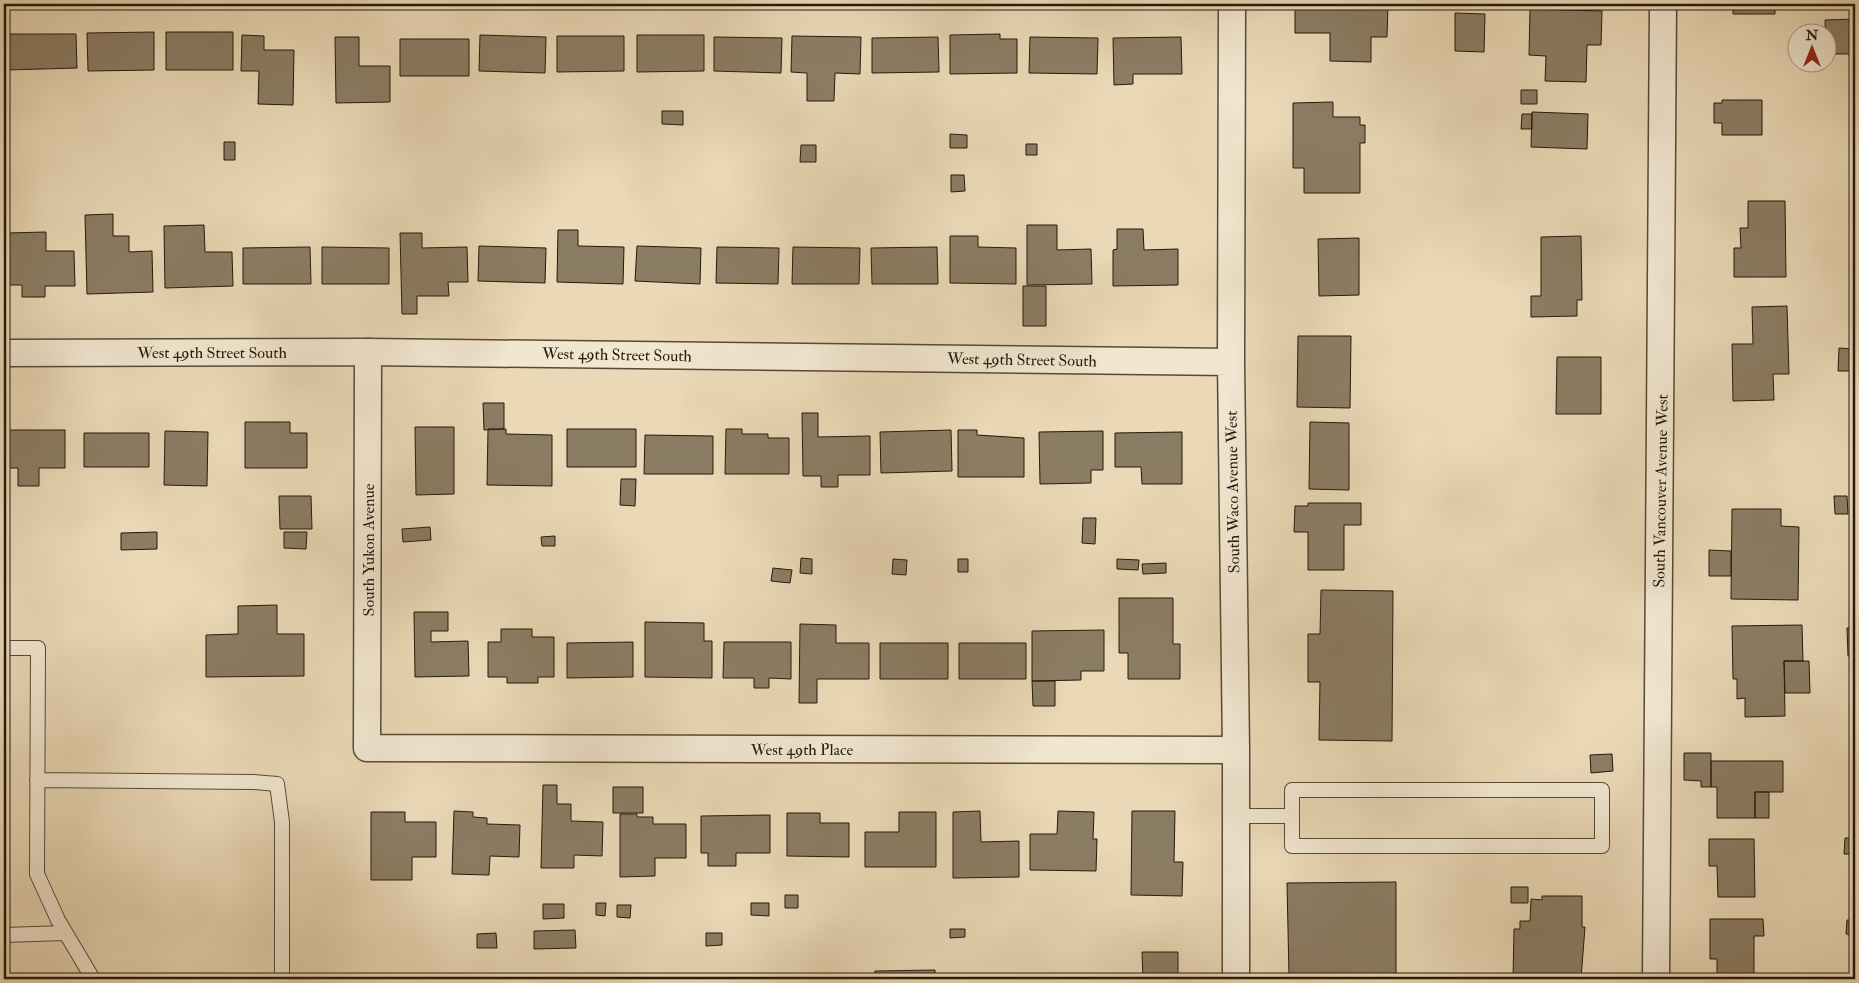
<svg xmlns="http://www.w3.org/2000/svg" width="1859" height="983" font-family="'IM FELL Double Pica',serif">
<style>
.building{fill:#8b7d64;stroke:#241a0c}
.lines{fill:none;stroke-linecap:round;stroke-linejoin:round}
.lane-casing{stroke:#564a36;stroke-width:16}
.street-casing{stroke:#564a36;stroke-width:29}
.lane{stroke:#f1e6d0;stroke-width:14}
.street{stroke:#f1e6d0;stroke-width:26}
.labels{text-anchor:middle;stroke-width:4;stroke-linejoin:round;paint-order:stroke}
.street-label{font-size:16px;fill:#241a0c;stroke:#f1e6d0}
</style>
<rect width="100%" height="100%" fill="#ead8b6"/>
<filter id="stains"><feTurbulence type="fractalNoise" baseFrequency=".004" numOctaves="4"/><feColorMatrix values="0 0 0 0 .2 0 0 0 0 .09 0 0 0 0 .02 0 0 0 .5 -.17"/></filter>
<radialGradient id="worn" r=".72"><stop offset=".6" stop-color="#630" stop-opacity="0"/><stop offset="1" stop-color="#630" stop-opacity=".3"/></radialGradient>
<path class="building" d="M1733,4H1775V14H1733Z
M1318,5L1388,6L1387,37H1371V62L1330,61V33H1295V9H1318Z
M1530,9L1602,11L1601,45H1587L1586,82L1545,81L1546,56L1529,55Z
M1455,13L1485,14L1484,52L1455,51Z
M1855,19V54H1826L1825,20Z
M154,32V70L88,71L87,33Z
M166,32H233V70H166Z
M7,34H76L77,68L7,70Z
M1000,34V39H1017V73L950,74V35Z
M242,35L264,36V50H294L293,105L258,104L259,71H241Z
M480,35L546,37L545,73L479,71Z
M637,35H704V71L637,72Z
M557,36H624V71L557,72Z
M792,36L861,37L860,74L835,73L834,101H807V73L791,72Z
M335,37H359V66H390V102L336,103Z
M714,37L782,38L781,73L714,71Z
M938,37L939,72L872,73V38Z
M1030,37L1098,38L1097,74L1029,73Z
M1181,37L1182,74H1133V84L1114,85L1113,38Z
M400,39H469V76H400Z
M1521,90H1537V104H1521Z
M1722,100H1762V135H1722V123H1714V103H1722Z
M1333,102V117H1360V125H1365V143H1360V193H1304V168H1293V103Z
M662,111H683V125L662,124Z
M1532,112L1588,114L1587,149L1531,147Z
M1522,114H1532V129H1521Z
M950,134L967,135V148H950Z
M224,142H235V160H224Z
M1026,144H1037V155H1026Z
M801,145H816V162H800Z
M951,175H964L965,191L951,192Z
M1748,201H1785L1786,277H1734V248H1741L1740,228H1748Z
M113,214V236H129V252L152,251L153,292L87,294L85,215Z
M204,225L205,252H232L233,286L165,288L164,226Z
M1027,225H1057V250L1091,249L1092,284L1027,285Z
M1117,229H1143L1144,250L1178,249V285L1113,286V250L1117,249Z
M558,230H578V246L624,247L623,284L557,282Z
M46,232V251H74L75,286H45V297H22V285H7L6,233Z
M400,233H422V248L467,247L468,282H448L449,296H417V314H402Z
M950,236H978V247L1016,248V284L950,283Z
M1581,236L1582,300H1577V316L1531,317V296H1541V237Z
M1359,238V295L1319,296L1318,239Z
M479,246L546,248L545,283L478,281Z
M637,246L701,248L700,284L635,281Z
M310,247L311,284H243V248Z
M322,247L389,248V284H322Z
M717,247L779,248L778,284L716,283Z
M793,247L860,248L859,284H792Z
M937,247L938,284H872L871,248Z
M1023,286H1046V326H1023Z
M1787,306L1789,374H1773L1774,400L1733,401L1732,344H1753L1752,307Z
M1298,336H1351L1350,408L1297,407Z
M1839,348L1855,349V371H1838Z
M1557,357H1601V414H1556Z
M483,403H504V429L484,430Z
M802,413H818V437L870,436V475H838V487H821V476H803Z
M245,422H290V433H307V468H245Z
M1310,422L1349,423V490L1309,489Z
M415,427H454V494L416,495Z
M488,429H506V434L552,435V486L487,485Z
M567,429H636V467H567Z
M726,429H742V434H768V438H789V474H725Z
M4,430H65V468H39V486H18V468H4Z
M951,430L952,471L881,473L880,432Z
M958,430H977V435L1024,438V477H958Z
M165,431L208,432L207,486L164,485Z
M1103,431V470H1091V483L1040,484L1039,432Z
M1182,432V484H1142L1141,467H1115V433Z
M84,433H149V467H84Z
M645,435L713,436V474H644Z
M621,479H636L635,506L620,505Z
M279,496H311L312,529H280Z
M1834,496H1847L1848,514H1835Z
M1308,503H1361V525H1344V570H1308V532H1294L1295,506H1308Z
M1732,509H1781V526L1799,527L1798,600L1731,599Z
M1083,518H1096L1095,544L1082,543Z
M430,527L431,540L403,542L402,529Z
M157,532V549L121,550V533Z
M284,532H307L306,549L284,548Z
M555,536V546H542L541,537Z
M1709,550L1731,551V576H1709Z
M801,558L812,559V574L800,573Z
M893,559L907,560L906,575L892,574Z
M958,559H968V572H958Z
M1117,559L1139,560L1138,570L1117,569Z
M1166,563V573L1143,574L1142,564Z
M773,568L792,570L790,583L771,581Z
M1321,590L1393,591L1392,741L1319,740L1320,682H1308V634H1320Z
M1119,598H1173V644H1180V679H1128V653H1119Z
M277,605V634H304V676L206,677V635L238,634V606Z
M414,612H448V631H431V642L468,641L469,676L415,677Z
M645,622L704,623V641H712V678L645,677Z
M800,624L836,625V643H869V679H817V703H799Z
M1802,625L1803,661H1784L1785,716L1745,717V698L1737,699V679H1733L1732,626Z
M1847,628H1855V656H1848Z
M501,629H532V637H554V677H538V683H507V677H488V642H501Z
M1104,630V671H1081V680L1032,681V631Z
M633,642V677L567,678V643Z
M724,642H791V679L769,678V688H754V678H723Z
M880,643H948V679H880Z
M959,643H1026V679H959Z
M1784,661H1809L1810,693H1785Z
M1032,681H1055V706H1033Z
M1684,753H1711V787H1701V781L1684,780Z
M1612,754L1613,771L1591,773L1590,755Z
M1711,761H1783V792H1755V818H1717V787H1711Z
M1851,761H1855V775H1851Z
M543,785H557V804H571V821L603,822L602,856L574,855V868H541Z
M613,787H643V813H613Z
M1755,792H1769V818H1755Z
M454,811L473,812V817L487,818V824L520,825L519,857L490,856L489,875L452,874Z
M980,811L981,842L1019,841V877L953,878V812Z
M1058,811L1094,812L1093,839H1097L1096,871L1030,870V834H1057Z
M1132,811H1175L1174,862H1183L1182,896L1131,895Z
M371,812H405V822H436V857H412V880H371Z
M899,812H936V867H865V832H899Z
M787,813H820V823H849V857L787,856Z
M620,814H637V817H653V824H686V858H655V876L620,877Z
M770,815V853H736V866H708V853H701V816Z
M1845,838H1855V854H1844Z
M1709,839H1754L1755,897H1718L1717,866H1709Z
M1396,882V979H1325V975L1289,976L1287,883Z
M1511,887H1528V903H1511Z
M785,895H798V908H785Z
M1542,896H1582V927H1585L1581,979H1513L1514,929H1520V921H1530L1531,899L1542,900Z
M596,903H606L605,916L596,915Z
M751,903H769V916L751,915Z
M543,904H564V918L543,919Z
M617,905H631L630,918L617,917Z
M1710,919H1763L1764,936H1754V975H1717V959H1710Z
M1847,920H1855V935L1846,934Z
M950,929H965V937L950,938Z
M575,930L576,948L534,949V931Z
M496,933L497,948H477V934Z
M706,933H722V945L706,946Z
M1142,952H1178V979H1143Z
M935,970V979H875V971Z"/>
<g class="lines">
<g class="lane-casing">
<path id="lane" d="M4,648H38L37,874L58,920L93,979
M37,780L253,782L277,784L282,822V979
M1292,790H1602V846H1292Z
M1236,816H1292
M4,935L65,933"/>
</g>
<g class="street-casing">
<path id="street" d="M1232,4L1231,362L1236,750V979
M368,352L367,748L1236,750
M4,353L368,352L1231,362
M1656,979L1663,4"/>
</g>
<use href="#lane" class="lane"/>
<use href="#street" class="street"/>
</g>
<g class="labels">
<g class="street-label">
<text x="212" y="358">West 49th Street South</text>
<text transform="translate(617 354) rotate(1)" y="6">West 49th Street South</text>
<text transform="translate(1022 359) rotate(1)" y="6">West 49th Street South</text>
<text transform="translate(1660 491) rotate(-89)" y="6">South Vancouver Avenue West</text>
<text transform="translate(1232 492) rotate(-91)" y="6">South Waco Avenue West</text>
<text transform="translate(368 550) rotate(-90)" y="6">South Yukon Avenue</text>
<text x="802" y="755">West 49th Place</text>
</g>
</g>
<rect width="1859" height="983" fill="none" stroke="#ead8b6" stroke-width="20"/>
<rect x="5" y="5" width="1849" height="973" fill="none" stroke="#241a0c" stroke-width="2.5"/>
<rect x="10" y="10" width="1839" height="963" fill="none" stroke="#241a0c"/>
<g transform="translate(1812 48)"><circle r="24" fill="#f1e6d0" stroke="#9f9482"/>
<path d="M0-4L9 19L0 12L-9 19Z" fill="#8f2418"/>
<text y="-8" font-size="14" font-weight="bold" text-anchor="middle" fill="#241a0c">N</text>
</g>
<rect width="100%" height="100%" filter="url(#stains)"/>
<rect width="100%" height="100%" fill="url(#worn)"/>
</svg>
